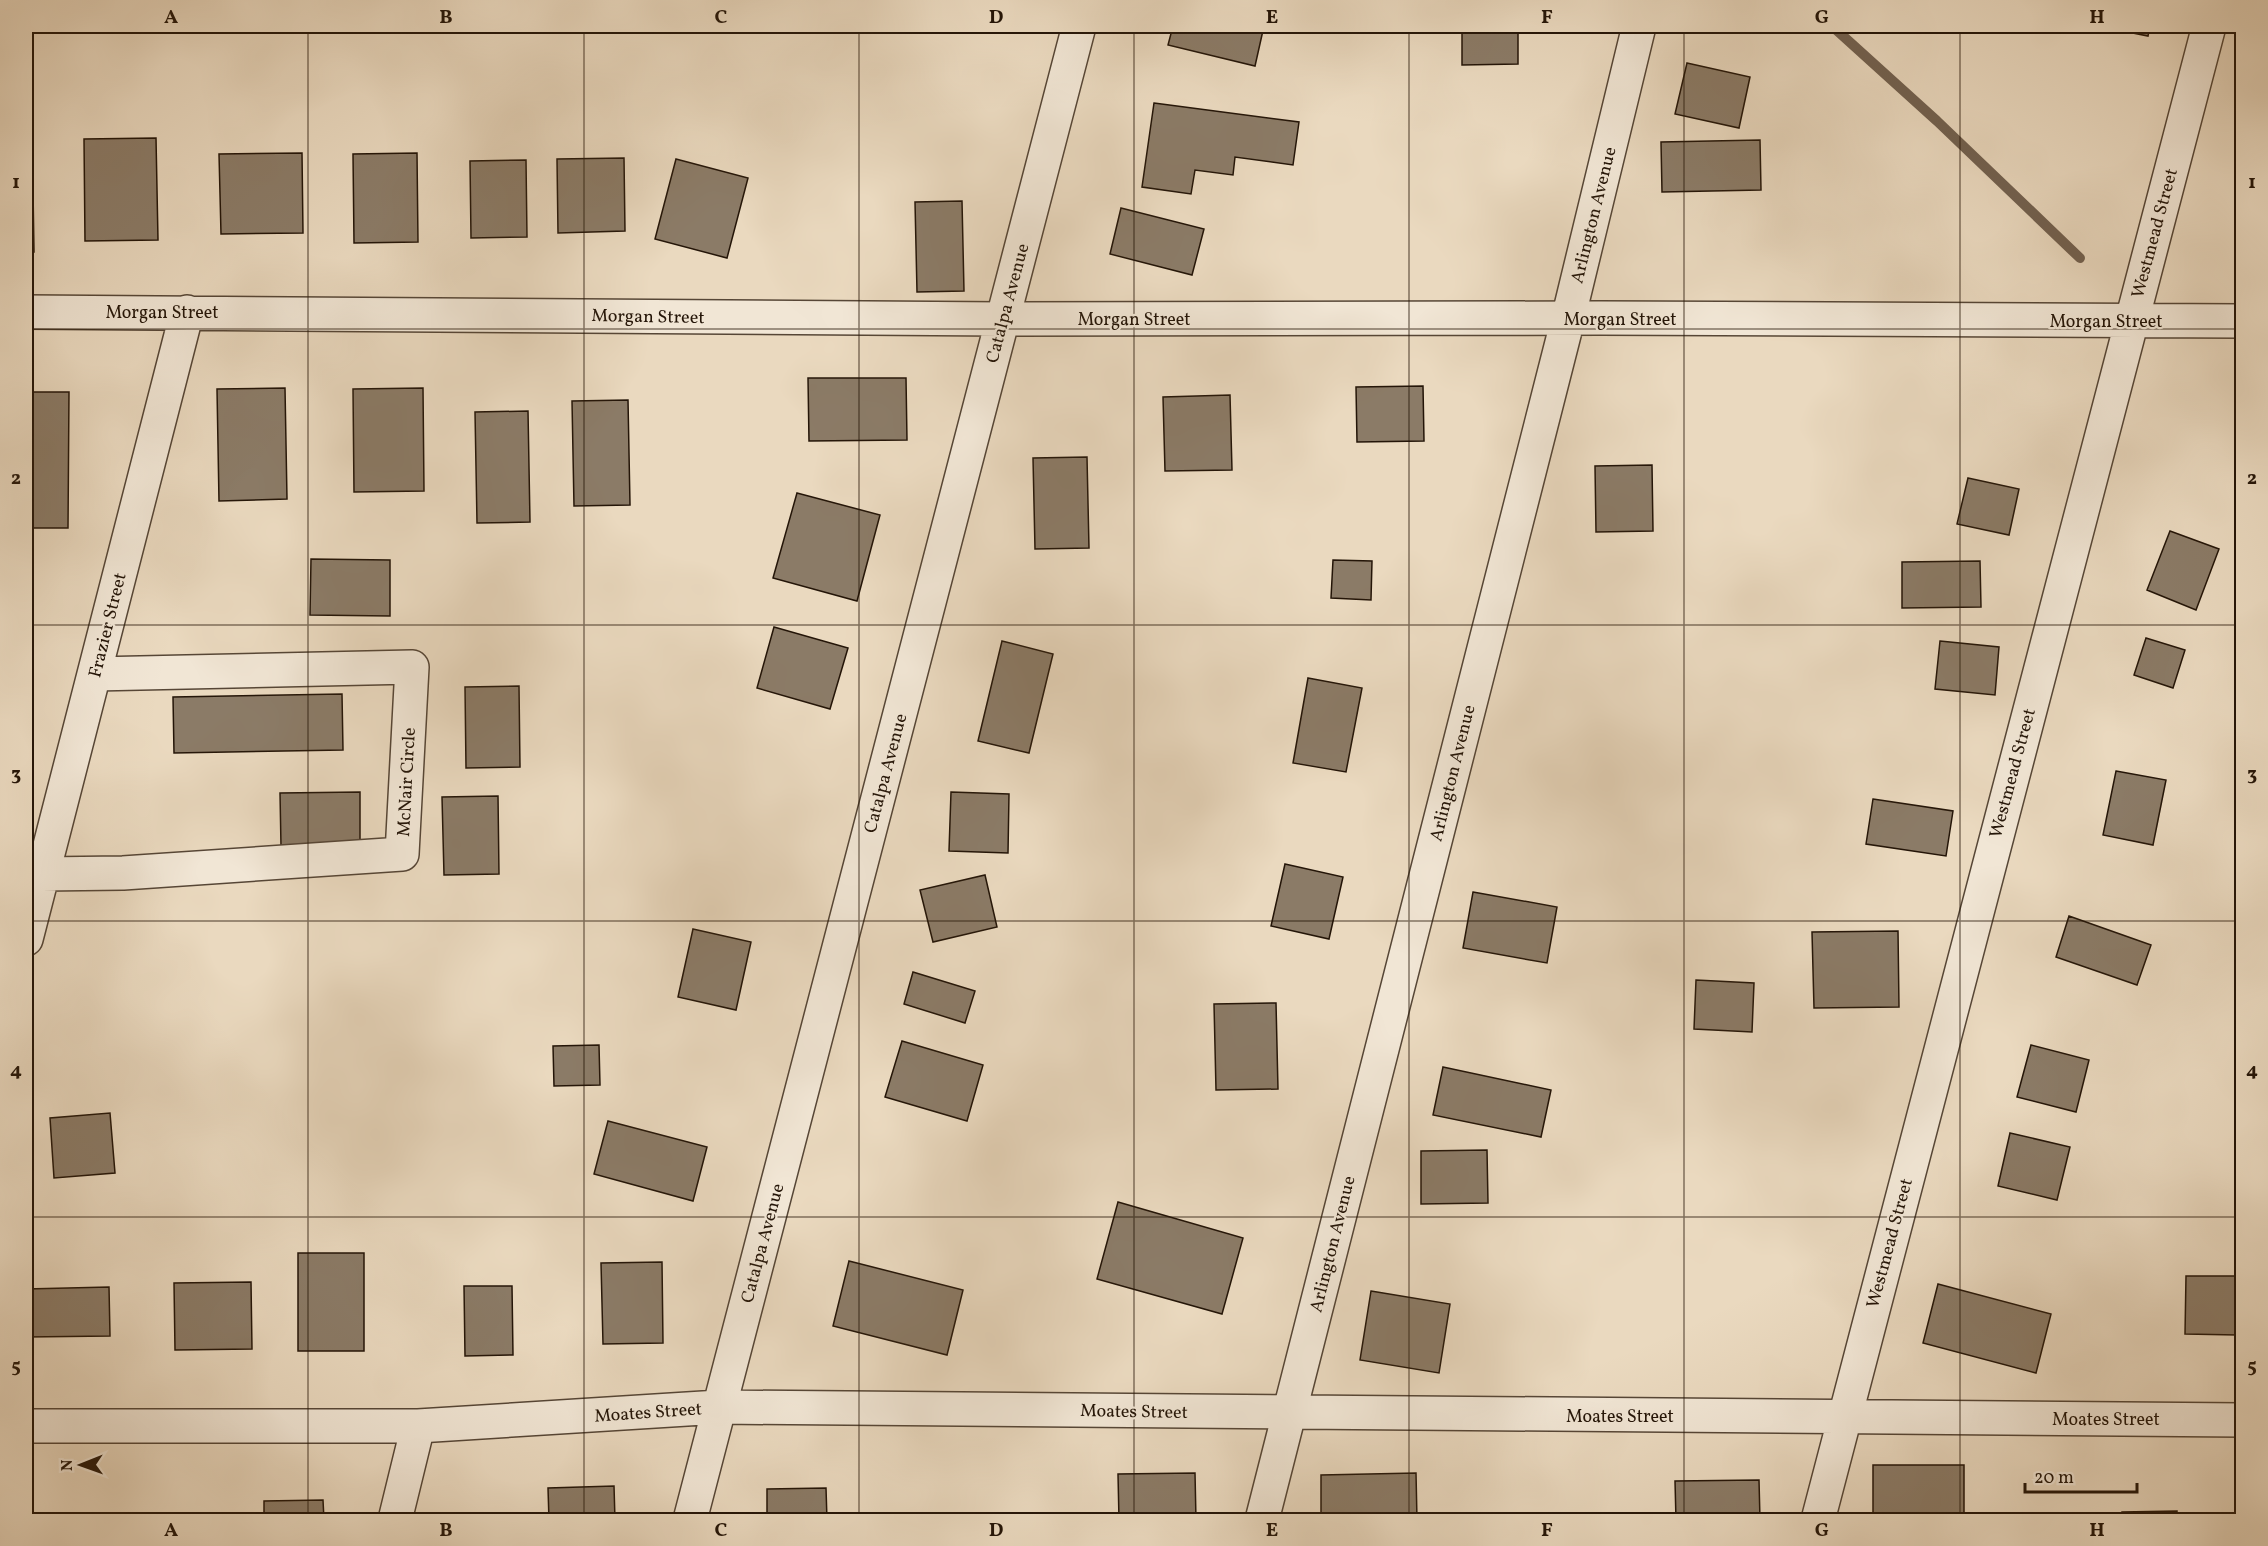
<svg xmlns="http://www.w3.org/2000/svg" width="2268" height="1546" font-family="Vollkorn,serif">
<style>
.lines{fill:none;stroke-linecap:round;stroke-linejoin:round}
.stream{stroke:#736251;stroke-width:10}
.building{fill:#8b7b67;stroke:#241508;stroke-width:1.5}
.minor-casing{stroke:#564636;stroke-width:36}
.minor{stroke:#f1e6d5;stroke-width:33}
.grid{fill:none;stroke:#241508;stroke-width:1.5;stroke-opacity:0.55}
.labels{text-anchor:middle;stroke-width:4.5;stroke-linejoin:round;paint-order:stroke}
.street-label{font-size:18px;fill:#241508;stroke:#f1e6d5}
.neatline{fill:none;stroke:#241508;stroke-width:2}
.grid-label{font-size:20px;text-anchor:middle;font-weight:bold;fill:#241508}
</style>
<rect width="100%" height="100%" fill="#ead9bf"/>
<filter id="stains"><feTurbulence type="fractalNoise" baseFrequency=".00333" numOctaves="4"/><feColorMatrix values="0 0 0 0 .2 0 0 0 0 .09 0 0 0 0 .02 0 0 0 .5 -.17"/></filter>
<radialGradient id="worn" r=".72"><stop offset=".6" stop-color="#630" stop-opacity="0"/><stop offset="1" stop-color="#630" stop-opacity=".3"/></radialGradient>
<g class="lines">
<path class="stream" d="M1832,26L1937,121L2080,258"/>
</g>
<path class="building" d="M1173,26H1264L1255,66L1168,45Z
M1462,26H1518V64L1462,65Z
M1724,26H1760L1761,32L1724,33Z
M2098,26H2150L2148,36Z
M1687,63L1750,77L1739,128L1675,114Z
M1154,103L1299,122L1293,165L1235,157L1233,175L1195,170L1191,194L1142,187Z
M156,138L158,240L85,241L84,139Z
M1760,140L1761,190L1662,192L1661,142Z
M302,153L303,233L221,234L219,154Z
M417,153L418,242L354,243L353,154Z
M624,158L625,231L558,233L557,159Z
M676,159L748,178L727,258L655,239Z
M526,160L527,237L471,238L470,161Z
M26,190H33L34,252H26Z
M962,201L964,291L917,292L915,202Z
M1121,208L1204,229L1192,275L1110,254Z
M808,378H906L907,440L809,441Z
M1423,386L1424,441L1357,442L1356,387Z
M285,388L287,499L219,501L217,389Z
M423,388L424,491L354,492L353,389Z
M26,392H69L68,528H26Z
M1230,395L1232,470L1165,471L1163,397Z
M628,400L630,505L574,506L572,401Z
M528,411L530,522L477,523L475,412Z
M1087,457L1089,548L1035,549L1033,458Z
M1652,465L1653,531L1596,532L1595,466Z
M1968,478L2019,489L2009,535L1957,524Z
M797,493L880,515L857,601L773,578Z
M2170,531L2219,549L2196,610L2147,590Z
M311,559L390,560V616L310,615Z
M1333,560L1372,561L1371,600L1331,598Z
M1980,561L1981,607L1902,608V562Z
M774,627L848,648L830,709L757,688Z
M2146,638L2185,650L2173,688L2134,675Z
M1002,641L1053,654L1029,753L978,741Z
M1940,641L1999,647L1995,695L1935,689Z
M1308,678L1362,688L1346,772L1293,763Z
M519,686L520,767L466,768L465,687Z
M342,694L343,750L174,753L173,697Z
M2116,771L2166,780L2153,845L2103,835Z
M360,792V845L281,846L280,793Z
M951,792L1009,794L1008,853L949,851Z
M498,796L499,874L444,875L442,797Z
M1873,799L1953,811L1946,856L1866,844Z
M1285,864L1343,877L1329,939L1271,926Z
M985,875L997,927L933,942L920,890Z
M1473,892L1557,907L1547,963L1463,948Z
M2069,916L2151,945L2137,985L2056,957Z
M693,929L751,942L736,1010L678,997Z
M1898,931L1899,1007L1814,1008L1812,932Z
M913,972L975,991L965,1023L904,1004Z
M1696,980L1754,983L1752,1032L1694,1029Z
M1276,1003L1278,1089L1216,1090L1214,1004Z
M902,1041L983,1065L967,1121L885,1097Z
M599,1045L600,1085L554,1086L553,1046Z
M2031,1045L2089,1060L2076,1112L2017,1097Z
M1443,1067L1551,1090L1541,1137L1433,1115Z
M110,1113L115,1173L54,1178L50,1118Z
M608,1121L707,1147L693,1201L594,1174Z
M2010,1133L2070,1147L2057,1200L1998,1186Z
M1487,1150L1488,1203L1421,1204V1151Z
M1118,1202L1243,1238L1222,1314L1097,1279Z
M298,1253H364V1351H298Z
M849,1261L963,1290L947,1355L833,1326Z
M662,1262L663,1343L603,1344L601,1263Z
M2186,1276H2238L2237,1335L2185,1334Z
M251,1282L252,1349L175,1350L174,1283Z
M1938,1284L2051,1314L2036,1373L1923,1343Z
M464,1286H512L513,1355L465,1356Z
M109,1287L110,1336L26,1337V1289Z
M1371,1291L1450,1304L1439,1373L1360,1360Z
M1873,1465H1964V1520H1873Z
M1195,1473L1196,1520H1119L1118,1474Z
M1416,1473L1417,1520H1321V1475Z
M1759,1480L1760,1520H1676L1675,1481Z
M614,1486L615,1520H549L548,1488Z
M826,1488L827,1520H767V1489Z
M323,1500L324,1520H264V1501Z
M2177,1511V1520H2122V1512Z"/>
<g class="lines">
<g class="minor-casing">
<path id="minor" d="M26,312L1003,319L1600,318L2242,321
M42,874L123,873L402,854L412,667L94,674
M26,939L187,312
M26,1426H418L719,1407L2242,1420
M395,1520L418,1426
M690,1520L1079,26
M1262,1520L1568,319L1639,26
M1818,1520L2209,26"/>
</g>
<use href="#minor" class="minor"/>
</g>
<path class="grid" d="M308,26V1520M584,26V1520M859,26V1520M1134,26V1520M1409,26V1520M1684,26V1520M1960,26V1520M26,329H2242M26,625H2242M26,921H2242M26,1217H2242"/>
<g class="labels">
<g class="street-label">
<text transform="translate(1593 215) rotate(-76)" y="6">Arlington Avenue</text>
<text transform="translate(2154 233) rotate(-75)" y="6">Westmead Street</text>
<text transform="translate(1007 303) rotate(-75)" y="6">Catalpa Avenue</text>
<text x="162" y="318">Morgan Street</text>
<text transform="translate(648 316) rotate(1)" y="6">Morgan Street</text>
<text x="1134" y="325">Morgan Street</text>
<text x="1620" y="325">Morgan Street</text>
<text x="2106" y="327">Morgan Street</text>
<text transform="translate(107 625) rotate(-76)" y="6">Frazier Street</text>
<text transform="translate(885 773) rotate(-75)" y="6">Catalpa Avenue</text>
<text transform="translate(1452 773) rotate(-76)" y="6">Arlington Avenue</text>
<text transform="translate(2012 773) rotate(-75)" y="6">Westmead Street</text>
<text transform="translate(406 782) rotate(-87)" y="6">McNair Circle</text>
<text transform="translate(762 1243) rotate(-75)" y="6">Catalpa Avenue</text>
<text transform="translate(1889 1243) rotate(-75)" y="6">Westmead Street</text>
<text transform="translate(1332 1244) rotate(-76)" y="6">Arlington Avenue</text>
<text transform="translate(1134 1411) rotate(1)" y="6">Moates Street</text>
<text transform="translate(648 1412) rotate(-4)" y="6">Moates Street</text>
<text x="1620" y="1422">Moates Street</text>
<text x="2106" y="1425">Moates Street</text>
</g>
</g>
<rect width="2268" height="1546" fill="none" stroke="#ead9bf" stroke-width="66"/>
<g transform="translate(81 1465) rotate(269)" stroke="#f1e6d5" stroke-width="4.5" paint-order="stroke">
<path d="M0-4.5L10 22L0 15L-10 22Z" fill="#241508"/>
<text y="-9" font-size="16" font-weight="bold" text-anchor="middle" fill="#241508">N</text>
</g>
<path d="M2025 1483v9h112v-9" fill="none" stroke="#241508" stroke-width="3"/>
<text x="2034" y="1483" font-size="18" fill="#241508" stroke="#f1e6d5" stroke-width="4.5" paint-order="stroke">20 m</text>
<rect x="33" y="33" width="2202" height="1480" class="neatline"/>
<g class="grid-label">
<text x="171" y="23">A</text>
<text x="446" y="23">B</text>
<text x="721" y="23">C</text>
<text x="996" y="23">D</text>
<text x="1272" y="23">E</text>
<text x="1547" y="23">F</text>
<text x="1822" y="23">G</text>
<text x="2097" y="23">H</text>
<text x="16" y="188">1</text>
<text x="2252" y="188">1</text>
<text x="16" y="484">2</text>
<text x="2252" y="484">2</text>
<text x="16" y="780">3</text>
<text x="2252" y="780">3</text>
<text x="16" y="1076">4</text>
<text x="2252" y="1076">4</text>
<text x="16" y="1372">5</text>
<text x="2252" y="1372">5</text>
<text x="171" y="1536">A</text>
<text x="446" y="1536">B</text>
<text x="721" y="1536">C</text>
<text x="996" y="1536">D</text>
<text x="1272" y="1536">E</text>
<text x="1547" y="1536">F</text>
<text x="1822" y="1536">G</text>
<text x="2097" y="1536">H</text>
</g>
<rect width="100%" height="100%" filter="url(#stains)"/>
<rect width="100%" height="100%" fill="url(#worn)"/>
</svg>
